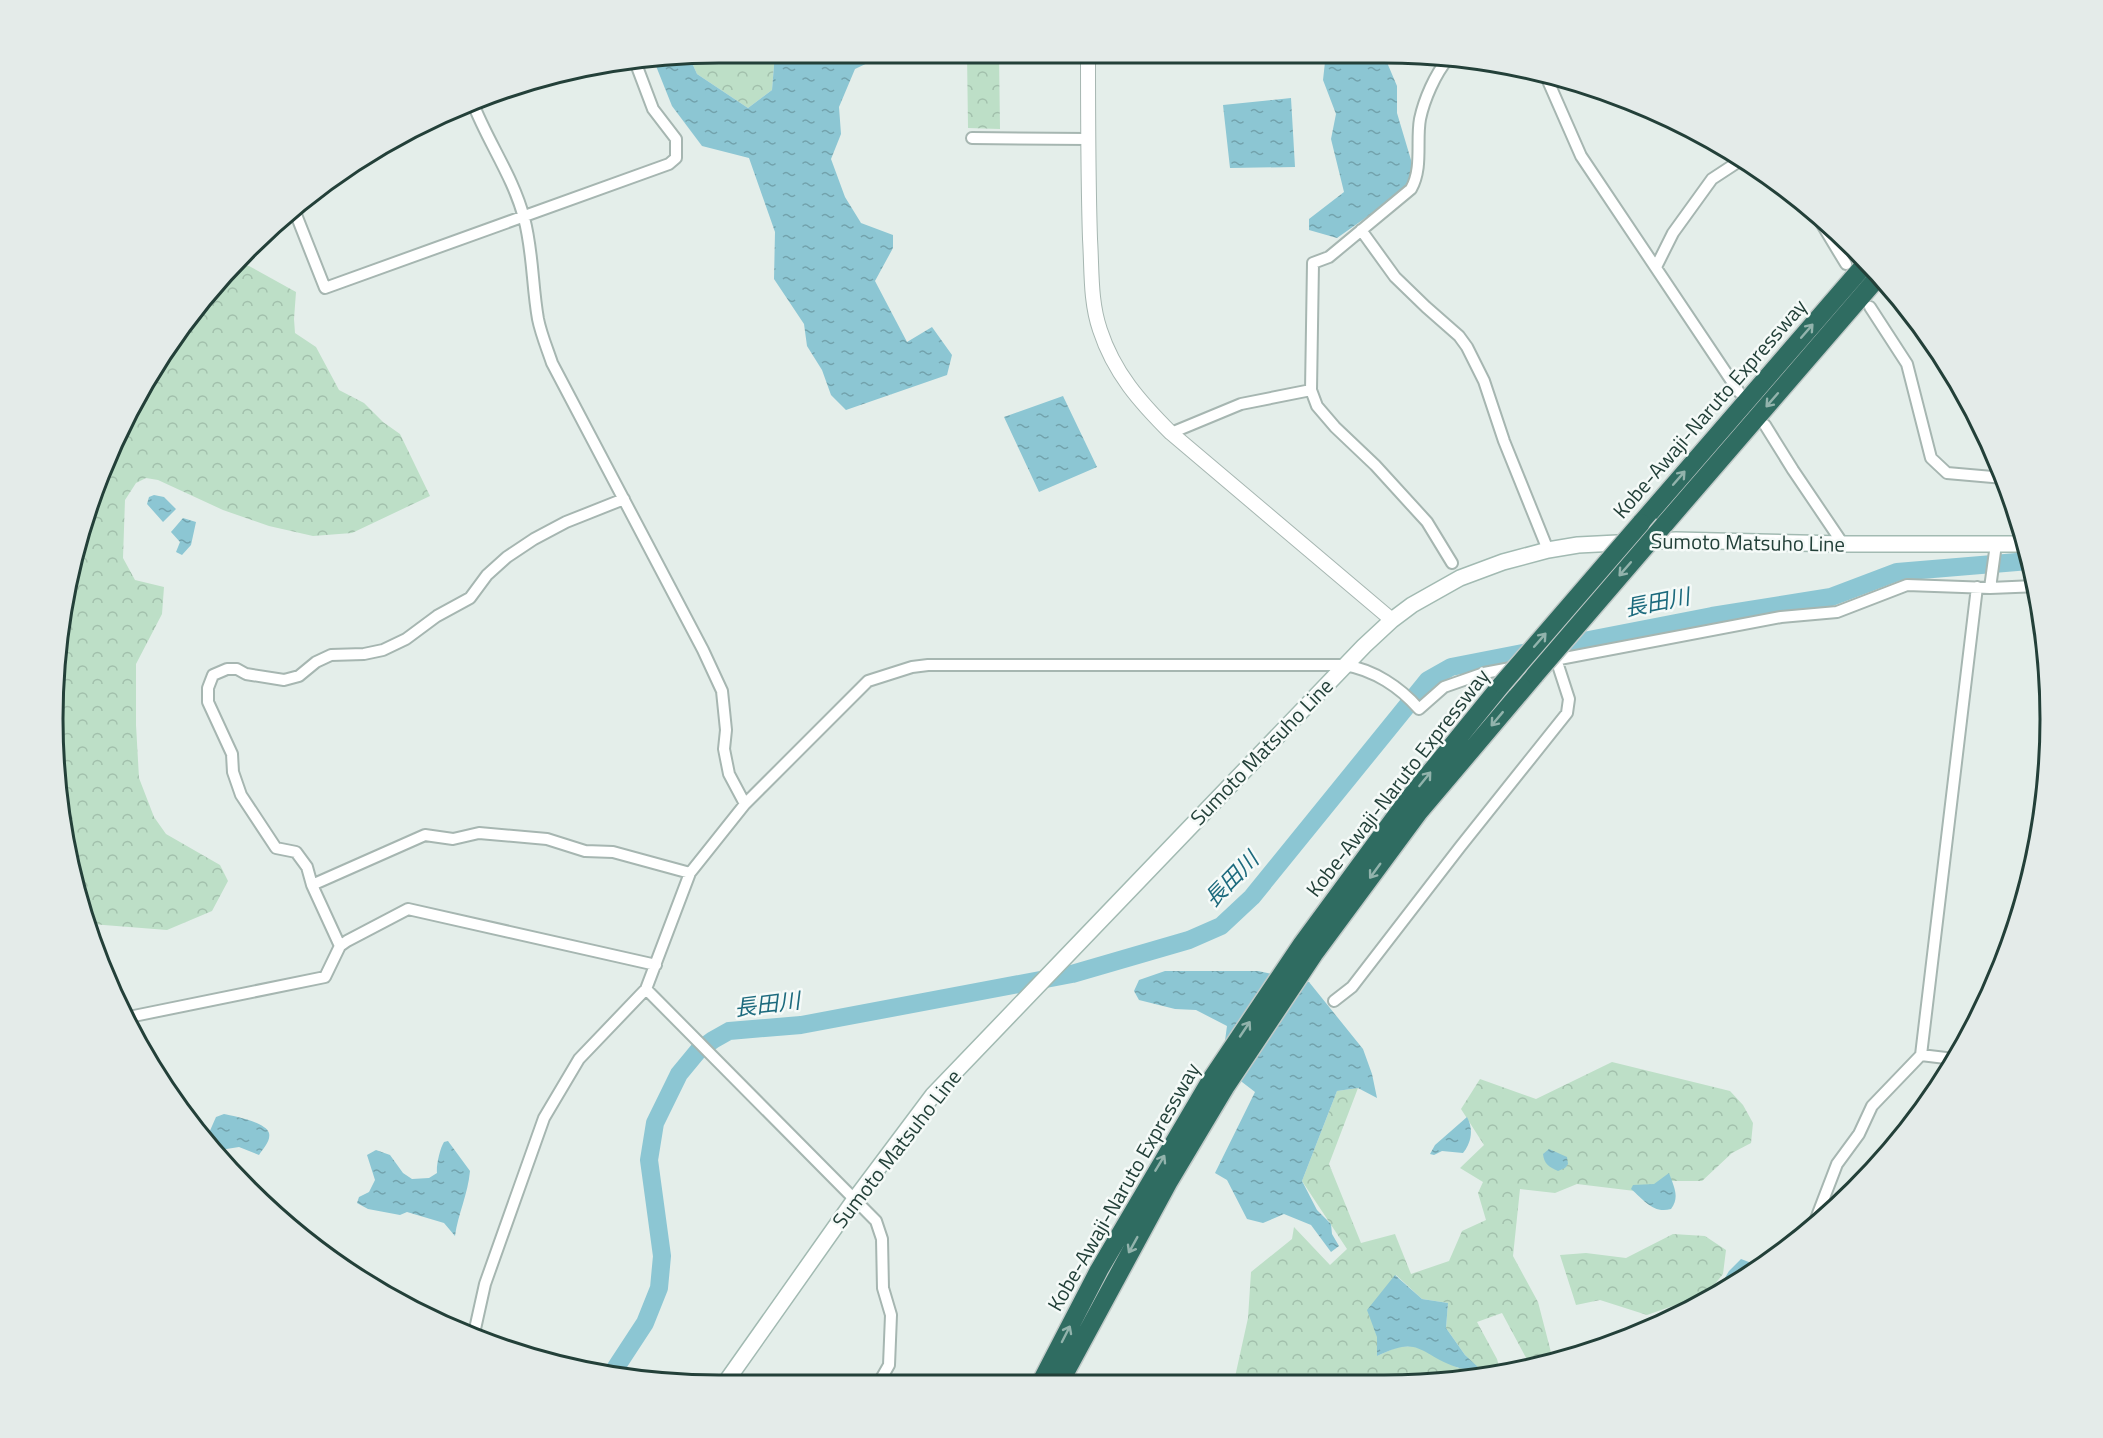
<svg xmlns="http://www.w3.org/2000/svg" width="2103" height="1438" font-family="'Titillium Web','Noto Sans JP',sans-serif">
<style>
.forest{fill:url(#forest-crowns);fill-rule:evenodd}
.water{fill:url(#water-ripples)}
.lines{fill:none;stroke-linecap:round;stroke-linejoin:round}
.river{stroke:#8cc6d3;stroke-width:18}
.minor-casing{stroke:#a6b6b1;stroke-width:14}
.tertiary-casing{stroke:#a6b6b1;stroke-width:16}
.secondary-casing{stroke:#a2bab2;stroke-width:18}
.motorway-casing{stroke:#c1cac8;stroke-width:21}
.minor{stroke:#fff;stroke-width:10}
.tertiary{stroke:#fff;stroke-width:14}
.secondary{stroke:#fff;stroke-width:15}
.motorway{stroke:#2f6c61;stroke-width:18}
.motorway-bridge-casing{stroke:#c1cac8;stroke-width:21;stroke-linecap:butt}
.motorway-bridge{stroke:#2f6c61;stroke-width:18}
.oneway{stroke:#92b3ac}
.labels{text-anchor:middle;stroke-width:5;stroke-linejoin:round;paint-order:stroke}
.street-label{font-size:21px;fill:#234039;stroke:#f5faf8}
.water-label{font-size:22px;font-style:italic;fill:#1c6a7d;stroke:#f5faf8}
.rim{fill:none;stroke:#234039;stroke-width:3}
</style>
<defs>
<pattern id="forest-crowns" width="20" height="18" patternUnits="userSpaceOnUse" patternTransform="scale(1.5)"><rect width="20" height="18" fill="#bddfc7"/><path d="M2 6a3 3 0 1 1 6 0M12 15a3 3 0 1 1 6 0" fill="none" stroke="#a2c0ac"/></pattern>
<pattern id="water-ripples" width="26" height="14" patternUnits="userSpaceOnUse" patternTransform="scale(1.5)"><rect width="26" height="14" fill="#8cc6d3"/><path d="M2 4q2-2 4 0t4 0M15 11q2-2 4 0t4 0" fill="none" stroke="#72a2ac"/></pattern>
</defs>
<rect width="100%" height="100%" fill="#e4eeea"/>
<path class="forest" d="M719,52L775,53L772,90L748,108L697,74L689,56Z
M967,53H999L1000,129L968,128Z
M234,265L249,266L296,292L294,319L295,333L316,347L339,390L364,403L383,422L400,434L430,496L352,533L313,536L269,526L223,510L158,480L146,478L136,483L125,500L123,558L135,580L164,587L162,614L136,664V725L139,778L154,817L166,834L220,865L228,881L212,911L167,930L91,924L65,849L53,719L58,632L103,464L165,349L218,280Z
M1612,1062L1730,1091L1743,1105L1753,1123L1751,1143L1732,1153L1702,1181H1665L1643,1192L1577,1184L1555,1193L1520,1189L1513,1256L1538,1302L1553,1360L1531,1367L1502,1313L1477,1322L1497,1359L1501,1374L1384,1386H1233L1248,1318L1251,1272L1292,1239L1294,1227L1330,1265L1347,1249L1302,1181L1337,1091L1358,1088L1329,1164L1361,1243L1395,1234L1411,1274L1449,1261L1462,1231L1486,1220L1478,1193L1483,1182L1460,1168L1484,1145L1461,1109L1480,1079L1536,1099ZM1396,1275L1422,1299L1448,1303L1446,1328L1465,1355L1479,1369L1458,1368L1416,1346L1397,1347L1377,1356V1337Z
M1673,1234L1705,1236L1726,1250L1723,1274L1714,1285L1698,1297L1647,1315L1600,1300L1576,1305L1560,1255L1586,1253L1626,1258Z"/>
<path class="water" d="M775,53H872L876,59L855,69L839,107L841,134L831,159L845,197L861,223L893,235V248L875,281L907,342L932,327L952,355L947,375L846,410L831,395L822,370L807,346L804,324L774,279L775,232L749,158L702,146L672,106L654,61L689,56L697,74L748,108L772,90Z
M1326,53H1383L1397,86V113L1411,160L1415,183L1337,238L1309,230V219L1344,192L1331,139L1336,114L1323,80Z
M1291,98L1295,167L1230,168L1223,105Z
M1063,396L1097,467L1039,492L1004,417Z
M154,495L164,497L176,509L163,522L147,504L149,497Z
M183,518L196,522L191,545L182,555L176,552L180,542L171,532Z
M1165,971H1258L1309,982L1363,1049L1372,1074L1377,1098L1358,1088L1337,1091L1302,1181L1317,1210L1331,1224L1332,1234L1339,1246L1331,1252L1311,1225L1284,1214L1263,1223L1247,1219L1227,1180L1215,1173L1255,1092L1229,1072L1224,1048L1227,1026L1196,1010L1175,1009L1139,1000L1134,991L1139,980Z
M224,1114C233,1116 266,1122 269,1133C271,1141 263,1149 259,1155L239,1147L214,1151L205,1142L216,1117Z
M1467,1117C1474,1130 1471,1143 1463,1153L1442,1151L1434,1155L1430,1154L1435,1145Z
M448,1141L470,1171C468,1194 458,1214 455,1236L444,1223L407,1212L400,1215L368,1209L357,1203L359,1197L369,1192L375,1180L367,1155L376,1150L390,1155L403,1173L412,1179L429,1178L437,1173C436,1166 440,1148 444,1142Z
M1549,1149L1567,1157L1568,1164L1565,1168L1558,1171C1549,1167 1544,1164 1543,1154Z
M1669,1173C1674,1187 1680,1197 1671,1209C1653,1214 1644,1200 1631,1189L1633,1185L1654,1184Z
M1741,1259L1762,1267L1718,1294L1716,1293L1729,1271Z
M1395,1275L1422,1299L1448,1303L1446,1328L1465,1355L1480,1369C1472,1369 1463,1370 1456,1367C1418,1353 1420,1335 1377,1356V1337L1367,1310Z"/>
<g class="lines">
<path class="river" d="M611,1375L645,1323L659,1288L662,1256L649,1160L655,1123L679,1074L698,1051L713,1040L729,1031L801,1025L1072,974L1189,940L1221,926L1252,897L1428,680L1451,667L1712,616L1831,597L1897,572L2029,561"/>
<g class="minor-casing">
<path id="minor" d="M1448,59C1435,74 1424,100 1420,119C1416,141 1423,168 1411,189L1329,257L1313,263L1311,390L1317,406L1335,427L1375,465L1427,522L1452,563
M1545,74L1581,156L1739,392
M472,101C487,141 513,176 524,218C533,251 532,285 538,319C541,334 547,348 552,363L703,650L722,691L726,730L724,749L729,774L745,804
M972,138L1088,139
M295,212L325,288L669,164L676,158V139L653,109L636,64
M1820,221L1846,264
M1361,230L1395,277L1426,307L1459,336L1467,347L1484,381L1504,441L1548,550
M1656,267L1673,233L1712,179L1741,160
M1870,307L1907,364L1931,458L1947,473L2004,478
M1765,425L1793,470L1843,544
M1171,433L1241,404L1311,390
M1990,588L1996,544
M1549,661L1781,617L1837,612L1907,585L1990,588L2037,586
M312,885L425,835L453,839L479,833L547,839L585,851L613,852L690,873
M340,946L312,885L307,867L296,852L276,848L241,795L233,772L232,754L208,702V688L213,675L227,669H237L246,674L284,680L299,676L316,662L331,655L364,654L383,650L406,639L437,616L470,598L487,575L507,557L534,539L566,522L624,499
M646,989L876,1221L882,1239L883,1288L891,1315L889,1365L877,1386
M1334,1001L1352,987L1460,847L1567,713L1569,699L1556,659
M124,1018L325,977L340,946L347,941L408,909L656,965
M1921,1055L1954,1059
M1814,1224L1837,1164L1859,1134L1872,1106L1921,1055L1977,587
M473,1338L485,1284L544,1118L579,1059L646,989L690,873L745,804L868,681L912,667L928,665H1345C1374,670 1400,687 1419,709L1444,687L1484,673L1516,667"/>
</g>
<g class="tertiary-casing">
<path id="tertiary" d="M1088,52C1088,115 1088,177 1090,239C1092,270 1090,301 1100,330C1114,373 1140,402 1171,433L1392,620"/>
</g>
<g class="secondary-casing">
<path id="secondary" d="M723,1386L855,1199L933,1095L1364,646L1392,620L1412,605L1460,578L1503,562L1548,550L1578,545L1676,540L1843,544H2024"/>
</g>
<g class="motorway-casing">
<path id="motorway" d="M1641,523L1867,262
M1664,525L1879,276
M1039,1386L1099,1270L1212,1078L1302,944L1407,801L1502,684
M1058,1386L1168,1183L1226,1086L1314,954L1419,812L1535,675"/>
</g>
<use href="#minor" class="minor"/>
<use href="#tertiary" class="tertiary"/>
<use href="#secondary" class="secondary"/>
<use href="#motorway" class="motorway"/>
<g class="motorway-bridge-casing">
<path id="motorway-bridge" d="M1535,675L1664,525
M1502,684L1641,523"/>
</g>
<use href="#motorway-bridge" class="motorway-bridge"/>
</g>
<defs><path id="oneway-shaft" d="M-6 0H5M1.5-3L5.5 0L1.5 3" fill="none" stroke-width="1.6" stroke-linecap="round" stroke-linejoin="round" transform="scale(1.5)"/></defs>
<g class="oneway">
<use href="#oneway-shaft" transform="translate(1807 331) rotate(-49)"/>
<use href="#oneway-shaft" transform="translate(1772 400) rotate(131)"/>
<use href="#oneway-shaft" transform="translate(1679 478) rotate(-49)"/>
<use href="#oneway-shaft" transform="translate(1625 569) rotate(131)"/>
<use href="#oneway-shaft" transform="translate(1540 640) rotate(-49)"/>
<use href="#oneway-shaft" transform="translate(1497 719) rotate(130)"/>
<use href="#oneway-shaft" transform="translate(1425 779) rotate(-51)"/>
<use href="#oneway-shaft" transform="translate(1375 871) rotate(126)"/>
<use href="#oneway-shaft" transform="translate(1245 1029) rotate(-56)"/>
<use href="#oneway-shaft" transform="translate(1160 1163) rotate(-59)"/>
<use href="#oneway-shaft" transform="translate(1133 1245) rotate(119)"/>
<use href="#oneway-shaft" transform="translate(1066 1334) rotate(-63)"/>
</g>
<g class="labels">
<g class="street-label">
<text transform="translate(1710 409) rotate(-49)" y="7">Kobe-Awaji-Naruto Expressway</text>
<text transform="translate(1748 543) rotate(1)" y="7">Sumoto Matsuho Line</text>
<text transform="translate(1262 752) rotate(-46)" y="7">Sumoto Matsuho Line</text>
<text transform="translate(1398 783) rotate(-52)" y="7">Kobe-Awaji-Naruto Expressway</text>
<text transform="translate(897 1149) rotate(-52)" y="7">Sumoto Matsuho Line</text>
<text transform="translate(1124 1187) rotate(-60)" y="7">Kobe-Awaji-Naruto Expressway</text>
</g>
<g class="water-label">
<text transform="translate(1657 602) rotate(-11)" y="8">長田川</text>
<text transform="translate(1231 879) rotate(-46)" y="8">長田川</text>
<text transform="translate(767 1004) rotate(-7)" y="8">長田川</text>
</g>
</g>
<path d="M0 0H2103V1438H0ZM719 63H1384A656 656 0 0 1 2040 719V719A656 656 0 0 1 1384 1375H719A656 656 0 0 1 63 719V719A656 656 0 0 1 719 63Z" fill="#e4ebe9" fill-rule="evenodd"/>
<path class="rim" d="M719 63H1384A656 656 0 0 1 2040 719V719A656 656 0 0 1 1384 1375H719A656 656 0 0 1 63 719V719A656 656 0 0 1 719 63Z"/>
</svg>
